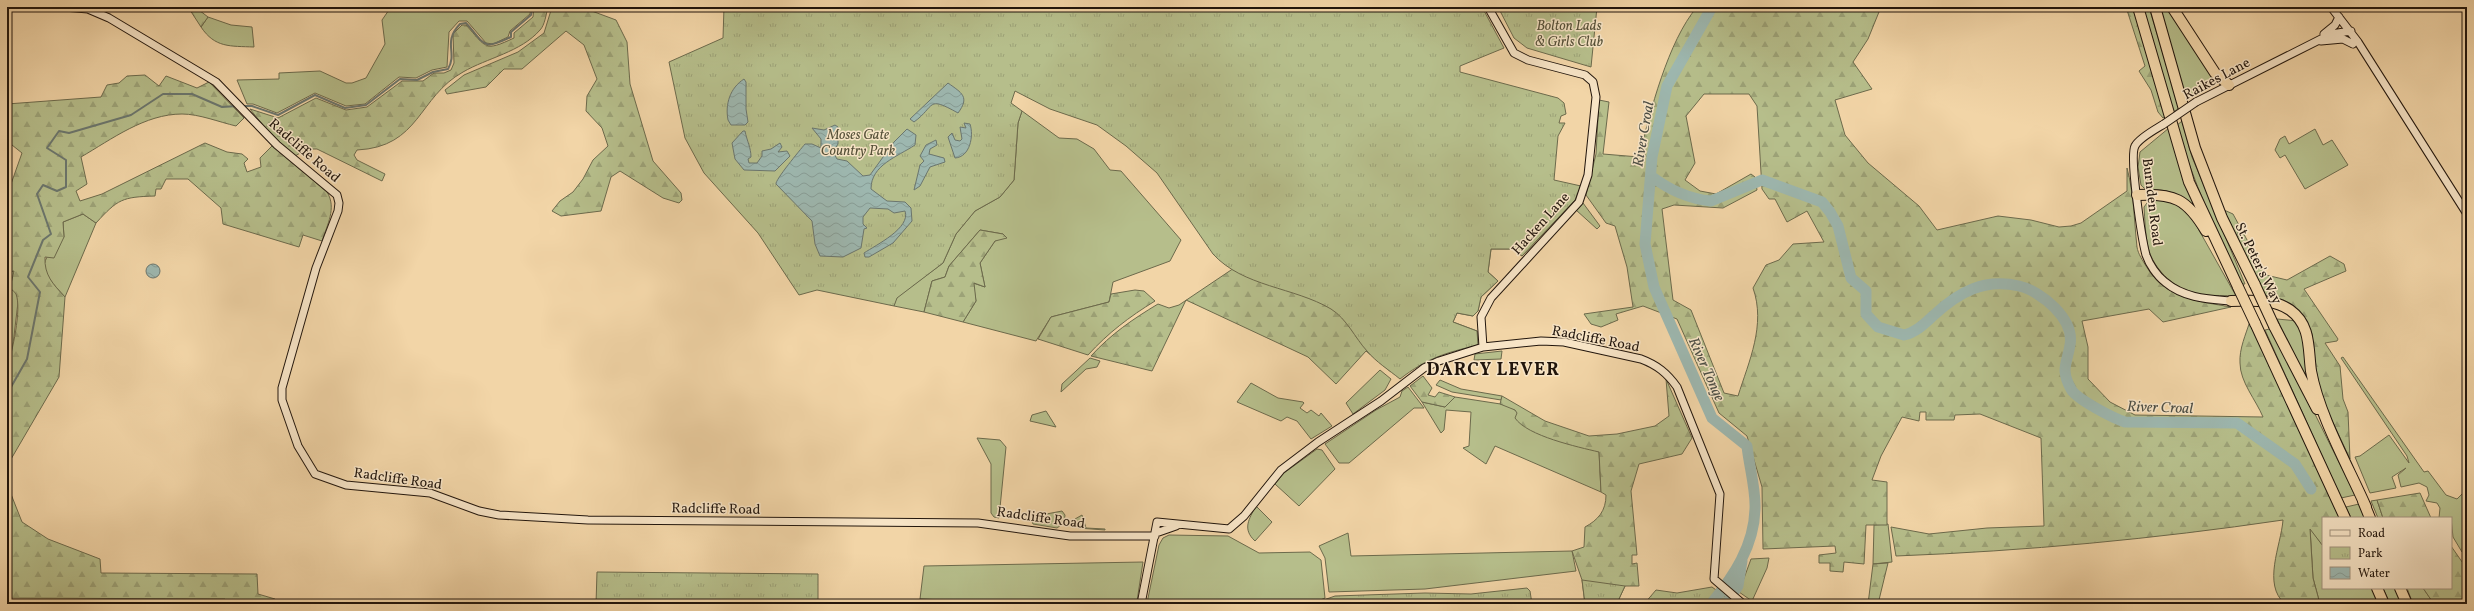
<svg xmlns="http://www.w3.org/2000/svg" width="2474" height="611" font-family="Vollkorn,serif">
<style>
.green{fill:#b6be8b;stroke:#6c6a4c}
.forest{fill:url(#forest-firs);stroke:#6c6a4c;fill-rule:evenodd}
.park{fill:url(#park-tufts);stroke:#6c6a4c}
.water{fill:url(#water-waves);stroke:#6b766e}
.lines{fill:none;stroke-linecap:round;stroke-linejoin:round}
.stream{stroke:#6b766e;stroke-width:2}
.river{stroke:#9db7af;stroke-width:11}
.secondary-casing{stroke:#21150c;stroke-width:9}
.highway-casing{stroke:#21150c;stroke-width:12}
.secondary{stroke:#f7e4c6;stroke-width:7}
.highway{stroke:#f2d5a7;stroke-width:10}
.secondary-bridge-casing{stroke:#21150c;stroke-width:9;stroke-linecap:butt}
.highway-bridge-casing{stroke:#21150c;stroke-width:12;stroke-linecap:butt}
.secondary-bridge{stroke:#f7e4c6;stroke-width:7}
.highway-bridge{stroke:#f2d5a7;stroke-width:10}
.labels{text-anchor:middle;stroke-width:3;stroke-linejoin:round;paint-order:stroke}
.park-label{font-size:14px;font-style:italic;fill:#555038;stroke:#f7e4c6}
.street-label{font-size:14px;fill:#21150c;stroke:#f7e4c6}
.water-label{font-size:15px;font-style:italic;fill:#4c4e45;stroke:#f7e4c6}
.district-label{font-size:18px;font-weight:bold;letter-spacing:1px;fill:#21150c;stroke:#f7e4c6}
</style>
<defs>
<pattern id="forest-firs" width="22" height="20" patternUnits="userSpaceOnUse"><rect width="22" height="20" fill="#b6be8b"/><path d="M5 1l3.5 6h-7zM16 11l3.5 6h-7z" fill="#9ca277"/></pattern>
<pattern id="park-tufts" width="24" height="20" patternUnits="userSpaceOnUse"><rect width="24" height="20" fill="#b6be8b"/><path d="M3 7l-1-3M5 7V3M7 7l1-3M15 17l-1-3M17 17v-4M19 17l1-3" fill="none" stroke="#9ca277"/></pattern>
<pattern id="water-waves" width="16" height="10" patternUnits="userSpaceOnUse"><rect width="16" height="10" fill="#9db7af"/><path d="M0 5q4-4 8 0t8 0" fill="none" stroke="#879c95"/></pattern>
</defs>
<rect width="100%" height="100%" fill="#f2d5a7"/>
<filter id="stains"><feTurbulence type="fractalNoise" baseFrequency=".005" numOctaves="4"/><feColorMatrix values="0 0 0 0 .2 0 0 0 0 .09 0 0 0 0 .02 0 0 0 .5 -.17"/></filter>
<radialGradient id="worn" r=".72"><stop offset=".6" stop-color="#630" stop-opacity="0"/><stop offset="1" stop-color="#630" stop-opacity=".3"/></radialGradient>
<path class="green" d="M391,7H531L530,14L510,31L508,37L493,44L486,43L467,21H459L449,32L447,67L432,70L416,78L399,77L365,104L346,106L315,93L277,113L253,104H247L237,80L279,79V73L320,71L346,83H352L366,78L385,44L382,20Z
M2142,7H2149L2179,108L2172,113Z
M2159,7H2166L2213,77L2211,85L2186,101Z
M208,17L231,25L252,27L254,47C230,46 215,48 201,27Z
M1022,111L1059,138L1077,139L1094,149L1110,170L1121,171L1181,240L1170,261L1113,282L1109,302L1051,317L1036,341L963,322L976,301L973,283L985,287L980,263L995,241L1003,234L980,230L949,266L945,277L932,281L924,312L894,306L896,298L943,263L956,234L975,211L1000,197L1014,180L1018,123Z
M2182,121L2192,157L2245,284H2242C2215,233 2194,181 2176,126Z
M2169,128L2198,212C2186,201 2177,192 2161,190C2153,189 2146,192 2141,185L2138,167L2140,152Z
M2315,129L2323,145L2332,140L2348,165L2305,189L2285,155L2280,158L2275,150L2280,139L2285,136L2289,144Z
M2159,198L2182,206L2191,216L2236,296C2225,295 2214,296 2203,295C2178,293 2153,270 2148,247C2145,234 2145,220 2144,207L2150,199Z
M83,214L96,223L65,297C38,268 37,265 64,237L63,222Z
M14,271L18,302L12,353L7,368V272Z
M2277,319L2298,321L2304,330L2313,392Z
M2270,329L2308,400L2355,495L2341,498L2265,330Z
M1502,351L1501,359L1474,360L1475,354Z
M2343,357L2424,472L2428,471L2446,495L2457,499L2462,494C2471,509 2463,535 2462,552L2453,537L2451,518H2439L2440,508L2437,503L2426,501L2429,495L2427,487L2419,483L2401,487L2398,475L2406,468L2392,477L2396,488L2370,493L2355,457L2360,456L2389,435L2409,463L2407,456L2341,358Z
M1090,358L1100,361L1097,367L1086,369L1061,392L1062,384Z
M1380,370L1391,379L1385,390L1353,414L1346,403Z
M1440,380L1461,389L1502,396L1501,400L1452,392L1436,385Z
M1251,383L1278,398L1303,402L1304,403L1300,408L1307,413L1311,410L1319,416L1321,413L1332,426L1311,439L1297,421L1287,417L1281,421L1237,402Z
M1408,387L1424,408H1414L1349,463H1339L1325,444L1376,410L1400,397L1402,391Z
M1455,397L1507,405L1515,410L1537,433L1599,451L1601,492L1495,446L1486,464L1463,448L1469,446L1471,412L1446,410L1444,430L1441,433L1422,402L1445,407Z
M1046,411L1056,427L1030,421L1032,415Z
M977,438L1000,440L1006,447L999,518L994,517L991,513V464Z
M1317,449L1322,450L1335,469L1299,506L1275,484L1284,473Z
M2377,500L2383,518H2378L2371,501Z
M2359,504L2365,518H2351L2346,507Z
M1256,506L1272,522L1255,541C1242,529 1249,519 1256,506Z
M1062,511L1065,515L1064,523L1057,528L1033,524L1031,519L1036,516Z
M1082,515L1086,528L1105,529V530L1078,528L1075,519Z
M1888,524L1892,562L1873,564L1874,525Z
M2310,528L2323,546V588H2372L2380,604H2320L2313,578Z
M1348,533L1351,556L1572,551L1576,571L1425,589L1329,592L1325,558L1319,546Z
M1169,535L1228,536L1259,553L1310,552L1321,560L1325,598C1307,609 1173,605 1147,603L1159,545L1163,538Z
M1769,558L1767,568L1752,601L1739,592L1751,559Z
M1143,562L1137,601L1128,604H1045L920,599L924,566Z
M2383,588H2396L2403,604H2390Z
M2407,588H2423L2434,604H2413Z"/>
<path class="forest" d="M188,7H195L208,17L201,27Z
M534,7H548C546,14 545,25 540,30C521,52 487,58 463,72C418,97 420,147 357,150L354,155L357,160L385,174L382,181L317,149H307L295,156L270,134L250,109L278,118L316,98L346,110L367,107L402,81H423L434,73H444L451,70L454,63L453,34L462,25H466C487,48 484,52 514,38V33L533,17Z
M552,7H581L616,20L627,42L630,84L653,161L681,193L682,200L679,203L663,198L620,171L611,177L601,211L561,216L552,211L560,201L573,192L583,179L593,160L608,146L602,128L586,111L587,96L597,79L584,45L566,31L522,69H504L486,87L447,94L445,90L464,75L518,52L544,33Z
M1697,7H1881L1868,39L1853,62L1872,89L1835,100L1845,135L1868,163L1919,206L1937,230L1998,216L2031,220L2059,227L2071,226L2081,223L2127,191V168C2134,194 2134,220 2137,247C2138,254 2143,261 2146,266C2166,299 2197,301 2231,307L2163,322L2149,309L2082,321L2088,347V379L2110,402L2135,415L2263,417C2256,400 2240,382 2240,363C2239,349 2246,334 2250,321L2340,518H2323V546L2310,529L2313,578L2320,604H2285C2262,584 2281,546 2283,520C2154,539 2026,551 1896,556L1891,527L1929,534L1987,528L2044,526L2041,438L1980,414L1955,415L1954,420H1926V412H1920L1919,421L1902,417L1881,456L1872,480L1887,482V525H1866L1864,564L1844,562L1843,572L1830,571V563H1819V555L1836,553L1835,546L1763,549L1762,487L1747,436L1719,413L1677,319L1643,306L1616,314L1618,320L1601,327L1591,324L1584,314L1633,307L1627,267L1615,226L1606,223L1586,195L1596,154L1599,100L1609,102L1603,154L1639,157C1650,112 1668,41 1697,7ZM1704,94H1749L1757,106L1762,189L1769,199H1775L1787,222L1807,211L1824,242L1793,244L1779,260L1766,265L1753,288C1766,325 1749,361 1738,396L1724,393L1691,310L1673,300L1662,209L1674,205L1723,208L1757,190L1755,177L1751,174L1716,194L1700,191L1685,180L1695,163L1686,116Z
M2126,7H2132L2142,33L2166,116L2163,118L2158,112L2151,90L2139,71L2145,66Z
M145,75L159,86L166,76L197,88L209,82L244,118L236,126C219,122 199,114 182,114C145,114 112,139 81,157L87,184L76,191L80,201L102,194L205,143L227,152L242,154L248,159L244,163L247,172L261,167L260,158L273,145L327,192C337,208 327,225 322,241L303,235L299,247L223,224L221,208L188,179H166L161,189H156L155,196C122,197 118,199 96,223L83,214L63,222L64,237L54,258L45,257C44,275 53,284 65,297L59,377L7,466V368C12,353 22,309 16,294C15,292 12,290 10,288L14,271L7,272V185L11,184L22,153L7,141V104L101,97L107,85L119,83L127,76Z
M1581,186L1575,200L1522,256L1513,249H1491L1488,272L1498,281L1481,297L1478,311L1473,316L1457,313L1453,322L1477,331L1478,345L1446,352L1391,372L1366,351L1336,384L1308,357L1186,300L1152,371L1091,356C1111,334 1133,319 1158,304L1169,308L1179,305L1240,264L1409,190Z
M1583,203L1600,226L1597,229L1576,210Z
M2224,210L2233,214L2266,275L2287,280L2330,256L2344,264L2346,271L2304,289L2338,339L2337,341L2325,343L2340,366L2343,399L2348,412L2350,459L2322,399L2315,365L2312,334L2307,321L2300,313L2267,298Z
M980,230L1003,234L1007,238L995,241L980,263L985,287L974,283L976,301L963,322L924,312L932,281L945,277L949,266Z
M1135,290L1144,291L1155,301C1129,317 1108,333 1088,355L1038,339L1051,317L1109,302L1111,294Z
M1423,376L1432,388L1428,395L1435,397L1439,392L1455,397L1445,407L1422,402L1410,386Z
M1666,379L1692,438L1682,454L1639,464L1631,491L1637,555H1632V564L1637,563L1639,586H1625L1618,601L1625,604H1585L1582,580L1572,551L1584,547L1585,527C1598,520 1606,511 1606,495L1601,492L1599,452C1578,447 1527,436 1515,418L1517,413L1515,410L1500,404L1502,396L1545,421L1589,436L1617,434L1655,426L1669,416Z
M7,484L22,522L48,539L100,559L101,573L257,574L258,594L275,599L276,604H225V599L7,598Z
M2420,493L2431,518H2383L2377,500Z
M2451,546L2467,569V604H2434L2423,588H2451Z
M1888,563L1878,604H1868L1873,564Z"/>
<path class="park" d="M724,7H1482L1504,48L1460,66V72L1558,98L1564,103L1566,114L1561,116L1559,123H1565L1558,136L1554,180L1581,186L1575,200L1522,256L1513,249H1491L1488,272L1498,281L1481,297L1478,311L1473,316L1457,313L1453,322L1477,331L1478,345C1445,353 1427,358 1400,379C1389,370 1376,362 1367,351C1355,338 1347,319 1331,309C1294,287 1243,287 1213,254L1157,173L1126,146L1097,125L1050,109L1015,91L1011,103L1022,111L1018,123L1014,180L1000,197L975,211L956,234L943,263L897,298L894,306L817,290L799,295L758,233L704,173L685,138L669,62L723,38Z
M1498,7H1597L1591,67L1527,48L1514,38Z
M597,572L818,574V604H596Z
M1582,580L1625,586L1618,601L1625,604H1585Z
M1712,587L1735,604H1644L1656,590L1677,593Z
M1527,588L1530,591L1532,604H1283L1318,602L1335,596L1425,593L1471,594Z"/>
<path class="water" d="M744,79L746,82V109L748,122L745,125H731L728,120C725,104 730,88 744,79Z
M948,83C962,93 970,97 958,113C926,95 936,106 914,122L910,119Z
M964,123L970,124C974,136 970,157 955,158L948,137L952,133L955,140L960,141L962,139L960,127L966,128Z
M835,125L838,127V144L833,152L837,159L847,161L863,176L870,175L894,142L907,129L916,135L915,145C897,157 871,165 871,189L887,201L905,202L911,208L912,221L893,243L869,257H865L864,253C876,245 911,228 905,211L894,213L888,209L870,208L863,217V224L867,228L864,229L861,248L843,257L820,256L815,244L812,221L776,184C775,180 800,150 805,144H812L821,148V139L812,128L824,130Z
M743,131H745C747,141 751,148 751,157L748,159L749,163H757L762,156V151L771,149L780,143L782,147L778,152L787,151L790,156L775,171L744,170L735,159L732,143Z
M936,140L937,145L930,149L929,154L944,158L945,162L930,167L920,186L914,190L920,165L924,161L920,156L926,145Z
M146 271a7 7 0 1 1 14 0a7 7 0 1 1-14 0Z"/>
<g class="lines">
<path class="stream" d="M243,106H252L278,115L315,95L345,108L366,105L400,79L417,80L433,72L448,69C458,52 442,43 460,24L466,23C486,45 482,51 511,37V32L531,15L533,7
M7,394L27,359L40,292L28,277L43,240L51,234L37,194L43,185L57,191L66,187V160L47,148L59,131L69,133L131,115L163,94H192L222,107L237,106"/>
<path class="river" d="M1651,176C1668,189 1690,199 1711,201L1762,180L1822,202L1830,212L1838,226L1851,278L1866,291V314L1878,327L1904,335C1917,332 1925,323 1934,315C1959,292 1984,278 2019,286C2041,291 2075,319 2070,345C2067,364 2060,369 2071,389C2076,399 2113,418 2125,422L2237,423L2295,464L2311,489
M1711,604C1734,576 1754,546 1755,509C1756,489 1749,466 1747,446L1712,418L1654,287L1645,244L1652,157L1667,86L1712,7
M1726,604L1738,586L1742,561"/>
<g class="secondary-casing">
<path id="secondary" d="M64,7L88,9L109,18L216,82L277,145L337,195L339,203L338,211L316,268L282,388V400L298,446L315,474L346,485L430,493L479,511L499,515L588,520L978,523L1070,536H1155
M2331,7L2358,42L2467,214
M2324,34L2335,25L2339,17
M2321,41L2343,39L2353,44
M2196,102L2331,34L2351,31
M2164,124C2156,129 2139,138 2135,146C2129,157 2142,240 2146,255C2149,264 2157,276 2165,282C2184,298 2207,299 2231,301
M1483,347L1481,317L1491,298L1579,202L1588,175L1596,97L1593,82L1585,75L1528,60L1514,53L1488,7
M1156,533L1176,526
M1141,604L1157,522L1229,529L1244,516L1281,470L1318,442L1381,401L1424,368L1439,361L1483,347L1541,341L1564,342L1641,359C1657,365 1667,373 1677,387L1720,494L1714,579L1743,604"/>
</g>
<g class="highway-casing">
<path id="highway" d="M2138,7L2189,182L2238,287
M2155,7L2195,148L2222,218L2255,285
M2172,7L2215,73L2229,85
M2137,195C2174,193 2187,199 2206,231
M2231,301C2250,301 2273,298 2290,310C2311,325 2308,348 2311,371C2319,415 2348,466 2366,507
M2255,323L2345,518
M2274,326L2317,409
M2363,501L2370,518
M2377,588L2384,604
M2400,588L2407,604"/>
</g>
<use href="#secondary" class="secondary"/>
<use href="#highway" class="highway"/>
<g class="secondary-bridge-casing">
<path id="secondary-bridge" d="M2164,124L2196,102"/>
</g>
<g class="highway-bridge-casing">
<path id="highway-bridge" d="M2255,285L2274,326
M2238,287L2255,323"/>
</g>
<use href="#secondary-bridge" class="secondary-bridge"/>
<use href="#highway-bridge" class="highway-bridge"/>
</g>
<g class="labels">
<g class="park-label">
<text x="1569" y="30">Bolton Lads<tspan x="1569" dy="16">&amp; Girls Club</tspan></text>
<text x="858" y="139">Moses Gate<tspan x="858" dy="16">Country Park</tspan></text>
</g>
<g class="street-label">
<text transform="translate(2216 78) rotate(-28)" y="5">Raikes Lane</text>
<text transform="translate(305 150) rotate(41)" y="5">Radcliffe Road</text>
<text transform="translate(2153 202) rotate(83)" y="5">Burnden Road</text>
<text transform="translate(1540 223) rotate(-48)" y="5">Hacken Lane</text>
<text transform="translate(2259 263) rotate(64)" y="5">St. Peter's Way</text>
<text transform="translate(1596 338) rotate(11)" y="5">Radcliffe Road</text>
<text transform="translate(398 478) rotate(8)" y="5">Radcliffe Road</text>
<text transform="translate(716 508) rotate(1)" y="5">Radcliffe Road</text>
<text transform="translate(1041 517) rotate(8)" y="5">Radcliffe Road</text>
</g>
<g class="water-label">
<text transform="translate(1643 134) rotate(-80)" y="5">River Croal</text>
<text transform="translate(1707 369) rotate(66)" y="5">River Tonge</text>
<text transform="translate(2160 407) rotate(2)" y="5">River Croal</text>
</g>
<g class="district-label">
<text x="1493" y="375">DARCY LEVER</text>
</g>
</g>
<rect width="2474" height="611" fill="none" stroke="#f2d5a7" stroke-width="24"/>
<rect x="8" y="8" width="2458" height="595" fill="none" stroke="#21150c" stroke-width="2"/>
<rect x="12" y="12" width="2450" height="587" fill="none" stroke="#21150c"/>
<rect x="2322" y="517" width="130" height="72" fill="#f7e4c6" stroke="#a1917c"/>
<rect x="2330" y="530" width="20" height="6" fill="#f7e4c6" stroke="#a1917c"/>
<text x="2358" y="537" font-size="12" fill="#21150c">Road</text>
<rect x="2330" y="547" width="20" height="12" fill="url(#park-tufts)" stroke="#a1917c"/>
<text x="2358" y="557" font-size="12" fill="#21150c">Park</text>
<rect x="2330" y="567" width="20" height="12" fill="url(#water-waves)" stroke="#a1917c"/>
<text x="2358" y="577" font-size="12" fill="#21150c">Water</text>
<rect width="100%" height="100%" filter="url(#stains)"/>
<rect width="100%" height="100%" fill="url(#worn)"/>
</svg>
